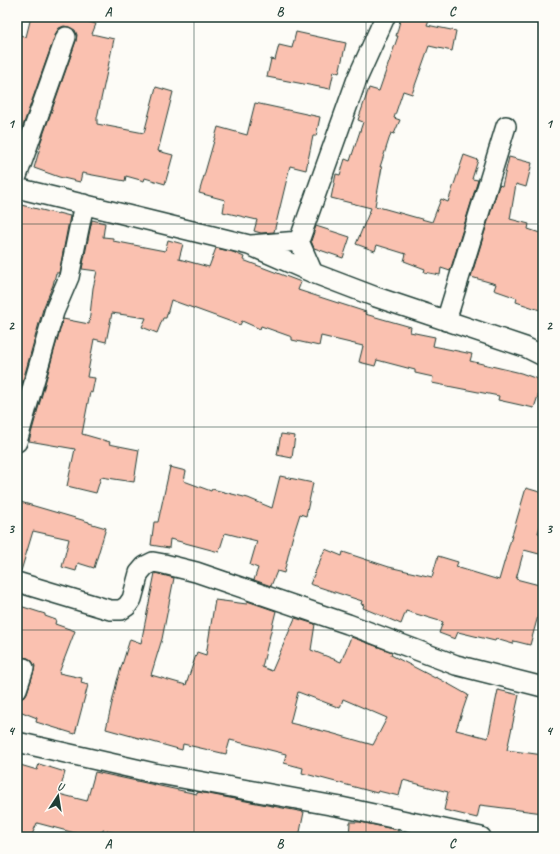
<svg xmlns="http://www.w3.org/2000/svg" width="560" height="854" font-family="Caveat,sans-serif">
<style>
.building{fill:#fac1b0;stroke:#1f3d34;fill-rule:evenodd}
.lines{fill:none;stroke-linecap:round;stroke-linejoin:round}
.minor-casing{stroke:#1f3d34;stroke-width:22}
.minor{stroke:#fdfcf7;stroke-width:19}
.grid{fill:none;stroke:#1f3d34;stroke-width:1;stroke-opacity:0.55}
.neatline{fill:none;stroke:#1f3d34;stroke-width:1.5}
.grid-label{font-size:13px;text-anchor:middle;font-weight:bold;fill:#1f3d34}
</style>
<rect width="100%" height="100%" fill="#fdfcf7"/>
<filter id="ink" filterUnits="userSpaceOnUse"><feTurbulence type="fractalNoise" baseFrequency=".025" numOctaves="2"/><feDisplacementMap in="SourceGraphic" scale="8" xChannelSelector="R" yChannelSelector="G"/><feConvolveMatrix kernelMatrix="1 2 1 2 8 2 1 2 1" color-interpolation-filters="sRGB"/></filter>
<g filter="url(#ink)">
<path class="building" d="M31,17H73L96,24L92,34L114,39L97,118V124L144,133L156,87L173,92L158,151L173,155L165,184L145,178L144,181L126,176L125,181L82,173L80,182L59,177L34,168L41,144H40L76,41L77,35L75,30L69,27L64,26L59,28L56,33L19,137L17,136V34L26,37Z
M401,17H430L427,25L456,31L452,51L429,46L412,94L403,91L394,118L400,120L394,134L391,133L380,167H382L375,206L432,222L441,199L448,202L464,155L478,160L472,179L478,180L450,271L441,268L440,275L424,272L425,269L404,261L406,254L377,245L375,251L356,244L371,208L331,198L336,174L340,175L345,159L350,161L363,122L358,120L369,88L379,91L398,36H396Z
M296,32L346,43L339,73L334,71L330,89L267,77L271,59L275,60L279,45L292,48Z
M255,103L320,117L316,136H313L306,170L290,166L274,232L261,233L254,231L257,220L223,212L225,200L199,193L218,127L247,135Z
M509,157L532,163L526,187L516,184L510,219L529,224L528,229L543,234V311L516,302L517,298L494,290L496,284L471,277L499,185L502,186Z
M17,204L58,214V213L70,216L59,273H56L53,285L43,309L17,402Z
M92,220L105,223L103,237L113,238V241L165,251L168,240L183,244L179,259L209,267L216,248L233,252L244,257L243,260L301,282L298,290L366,312L365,314L411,327L410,332L435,337L433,346L472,354L470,361L521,373L543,381L534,408L498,400L499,396L432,383L433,377L415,373V370L377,360L375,366L359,362L363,346L321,336L319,346L292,340V337L261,326L260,329L242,321L240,325L171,300L166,318H163L157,333L142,327L146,318L112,313L106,342L94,339L87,377L95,378L92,393L90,392L82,434L110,442L109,444L139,450L134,482L101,477L96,493L67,486L75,449L29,441L63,319L89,324L93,288L97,271L82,269Z
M316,226L350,237L343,258L314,248L311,241Z
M281,434L295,436L292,458L277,455Z
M170,467L186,471L184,481L211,491L212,489L248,498L272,508L280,476L313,483L306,516L300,514L292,539L284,573L277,571L271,586L254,580L258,568L250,565L257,541L225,533L219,552L170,539L169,548L151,545L154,522H158Z
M526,488L543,493V517L538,533L543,534V555L524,550L516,579L543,586V598L530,645L514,641L513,644L496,639L495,641L458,632L455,639L439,633L443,622L406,611L401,624L363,608L364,605L361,604L362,601L310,584L325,549L342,556L343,552L389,567L432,577L438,556L458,562L456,567L499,580Z
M17,501L89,522V523L106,528L94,568L78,563L76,571L62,567L69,539L33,531L21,571L17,570Z
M155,573L174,578L162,639L151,675L186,685L197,652L206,655L215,600L247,604V601L276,611L262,667L272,671L295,618L315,624L311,650L341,662L351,637L392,652L391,655L435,678L436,677L468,695L456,730L488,738L498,690L519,695L507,750L543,755V813L480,805L477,818L444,810L448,792L403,780L399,796L378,791L377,793L302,773L303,768L284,763L286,754L230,740L226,754L183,744L182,750L106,729L117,681L130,639L141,643ZM298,692L340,708L343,699L387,718L373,745L331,733L290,723Z
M17,605L45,614V616L56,620L55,624L75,631L59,673L82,678L81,683L88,685L75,734L36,722L37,718L17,710V700L24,697L27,693L34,671L35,666L32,661L28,658L22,657L17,660Z
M17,764L37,770L39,764L65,772L59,794L87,801L95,772L197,794L198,792L304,812L299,837H134L103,830L101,837H90L37,823L31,837H17Z
M350,822H360L398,830V837H349Z"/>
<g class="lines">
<g class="minor-casing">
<path id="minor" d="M17,176L66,37
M17,188L249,245L313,273L376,297L525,347L543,356
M251,245L299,241
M313,273L299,241L357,79L385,17
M446,321L506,126
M17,442L54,312L69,277L84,204
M17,582L110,610H121L127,606L132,599L139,573L145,566L153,562L164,564L196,572L348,624L456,665L543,687
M17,689L24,668
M17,742L154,773L341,807L481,837"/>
</g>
<use href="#minor" class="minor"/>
</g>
</g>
<path class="grid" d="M194,17V837M366,17V837M17,224H543M17,427H543M17,630H543"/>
<rect width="560" height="854" fill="none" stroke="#fdfcf7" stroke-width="44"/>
<g transform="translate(58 796) rotate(12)" stroke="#fdfcf7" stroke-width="3" paint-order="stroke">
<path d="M0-3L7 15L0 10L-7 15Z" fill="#1f3d34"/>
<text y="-6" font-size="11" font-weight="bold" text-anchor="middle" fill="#1f3d34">U</text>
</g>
<rect x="22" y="22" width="516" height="810" class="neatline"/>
<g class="grid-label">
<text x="108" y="16">A</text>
<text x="280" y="16">B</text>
<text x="452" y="16">C</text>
<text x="11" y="128">1</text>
<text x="549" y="128">1</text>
<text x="11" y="330">2</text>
<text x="549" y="330">2</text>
<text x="11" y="533">3</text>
<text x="549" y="533">3</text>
<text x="11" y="735">4</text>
<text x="549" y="735">4</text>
<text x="108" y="848">A</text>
<text x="280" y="848">B</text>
<text x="452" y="848">C</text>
</g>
</svg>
